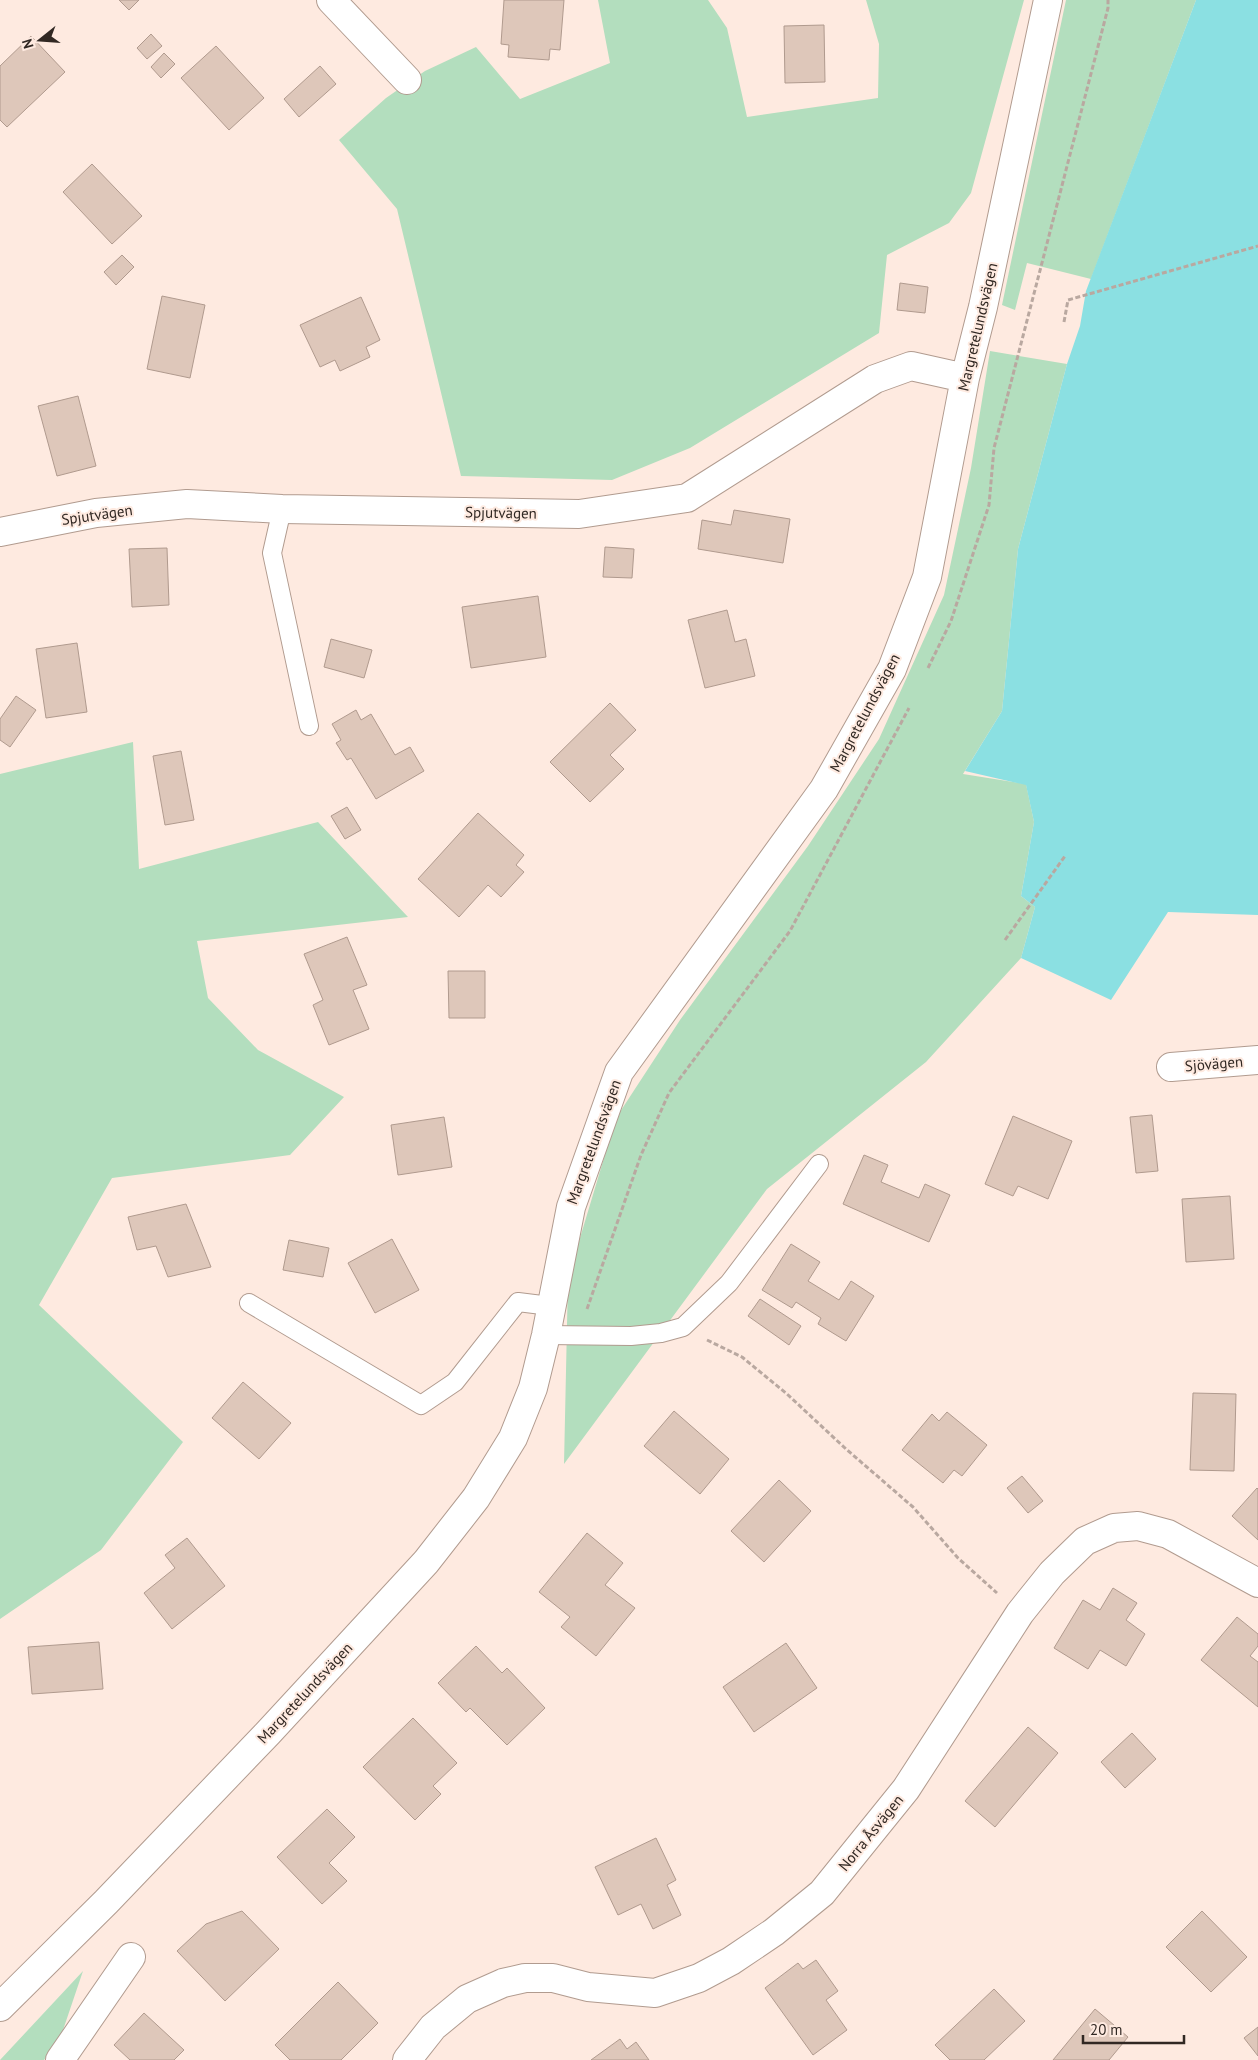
<svg xmlns="http://www.w3.org/2000/svg" width="1258" height="2060" font-family="'PT Sans',sans-serif">
<style>
.green{fill:#b3debe}
.water{fill:#8be0e2}
.building{fill:#dec7ba;stroke:#b09a8e}
.lines{fill:none;stroke-linecap:round;stroke-linejoin:round}
.service-casing{stroke:#b19b8f;stroke-width:20}
.minor-casing{stroke:#b19b8f;stroke-width:30}
.path{stroke:#b9a8a0;stroke-width:3;stroke-dasharray:5 2.5;stroke-linecap:butt}
.service{stroke:#fff;stroke-width:18}
.minor{stroke:#fff;stroke-width:28}
.labels{text-anchor:middle;stroke-width:4;stroke-linejoin:round;paint-order:stroke}
.street-label{font-size:15px;fill:#312823;stroke:#feeae0}
</style>
<rect width="100%" height="100%" fill="#feeae0"/>
<path class="green" d="M598,0H708L727,28L747,117L878,98L879,44L866,0H1024L971,193L949,223L887,255L879,333L690,448L612,480L461,476L397,209L339,140L386,98L425,71L476,47L520,99L610,63Z
M1066,0H1196L1091,279L1027,263L1015,310L1002,305Z
M990,351L1067,364L1018,549L1002,711L963,774L1026,784L1034,822L1021,896L1035,907L1021,958L926,1062L767,1189L564,1464L568,1278L616,1118L680,1020L808,846L879,739L944,595L971,468Z
M133,742L139,869L318,822L408,917L197,941L208,998L258,1050L344,1097L290,1155L112,1178L39,1305L183,1442L101,1550L0,1619V774Z
M83,1971L62,2033L44,2060H0Z"/>
<path class="water" d="M1196,0H1258V915L1168,912L1111,1000L1021,958L1035,907L1021,896L1034,822L1026,785L965,771L1002,711L1018,549L1067,364L1080,326L1086,291Z"/>
<path class="building" d="M119,0H139L129,10Z
M504,0H564L560,50L550,49L549,60L508,57L509,45L501,44Z
M824,25L825,82L785,83L784,26Z
M151,34L162,46L147,59L137,48Z
M31,36L65,72L7,127L0,120V66Z
M216,46L264,98L229,130L181,78Z
M164,53L175,64L161,78L151,67Z
M320,66L336,84L299,117L284,99Z
M92,164L142,216L112,244L63,192Z
M122,255L134,267L116,285L104,272Z
M900,283L928,287L925,313L897,310Z
M162,296L205,305L190,378L147,369Z
M361,297L380,340L366,347L370,357L340,371L335,360L320,367L300,325Z
M78,396L96,466L57,476L38,406Z
M734,510L790,519L783,563L698,549L702,520L731,525Z
M605,547L634,549L632,578L603,577Z
M167,548L169,605L132,607L129,549Z
M538,596L546,657L471,668L462,607Z
M727,610L735,642L746,639L755,676L705,688L688,620Z
M331,639L372,650L364,678L324,667Z
M77,643L87,712L46,718L36,649Z
M16,696L36,710L10,747L0,740V719Z
M610,703L636,730L610,755L624,769L590,802L550,762Z
M356,710L361,720L371,714L395,755L410,747L424,771L376,799L351,758L347,760L336,743L341,740L332,724Z
M181,751L194,820L165,825L153,756Z
M347,807L361,830L345,839L331,816Z
M478,813L524,855L516,865L524,872L501,897L488,885L459,917L418,879Z
M347,937L367,985L353,990L369,1029L329,1045L313,1005L323,1000L304,954Z
M448,971H485V1018H449Z
M1152,1115L1158,1171L1136,1173L1130,1117Z
M1013,1116L1072,1141L1048,1199L1018,1186L1013,1196L985,1184Z
M444,1117L452,1167L398,1175L391,1125Z
M864,1155L888,1165L881,1182L919,1198L925,1184L950,1195L929,1242L843,1204Z
M1230,1196L1234,1259L1186,1262L1182,1199Z
M186,1204L211,1267L168,1277L156,1246L137,1250L128,1217Z
M392,1239L419,1290L375,1313L348,1263Z
M289,1240L329,1248L323,1277L283,1270Z
M791,1244L820,1262L808,1281L839,1300L851,1281L874,1296L846,1341L818,1324L821,1318L796,1302L792,1308L762,1290Z
M760,1299L801,1326L789,1345L748,1316Z
M243,1382L291,1423L259,1459L212,1418Z
M1193,1393L1236,1394L1234,1471L1190,1470Z
M674,1411L729,1459L700,1494L644,1446Z
M947,1412L987,1445L962,1476L954,1470L943,1483L902,1450L932,1414L939,1421Z
M1022,1476L1043,1501L1028,1513L1007,1488Z
M779,1480L811,1511L764,1562L731,1531Z
M1257,1488L1258,1489V1540L1232,1516Z
M587,1533L623,1563L605,1585L635,1608L596,1656L561,1627L570,1617L539,1592Z
M187,1538L225,1586L172,1629L144,1593L175,1568L165,1555Z
M1113,1588L1137,1603L1126,1620L1145,1634L1126,1666L1100,1650L1088,1669L1054,1648L1083,1600L1100,1610Z
M1237,1617L1258,1634V1646L1250,1656L1258,1662V1707L1201,1660Z
M99,1642L103,1689L32,1694L28,1647Z
M786,1643L817,1688L754,1732L723,1687Z
M476,1646L502,1673L507,1668L545,1708L507,1745L470,1708L466,1712L438,1683Z
M413,1718L457,1763L433,1786L441,1794L415,1820L363,1767Z
M1028,1727L1058,1753L995,1827L965,1801Z
M1132,1733L1156,1759L1125,1788L1101,1762Z
M327,1809L355,1837L329,1863L347,1881L322,1904L277,1857Z
M656,1838L676,1880L667,1885L681,1915L653,1929L641,1904L618,1915L595,1867Z
M242,1911L279,1949L225,2001L177,1951L206,1924Z
M1202,1911L1247,1957L1211,1992L1166,1947Z
M816,1960L838,1991L826,2000L847,2030L813,2055L765,1988L798,1963L803,1969Z
M338,1982L378,2023L341,2060H290L275,2045Z
M994,1989L1025,2021L984,2060H950L935,2045Z
M1095,2009L1128,2037L1109,2060H1053Z
M144,2013L184,2050L174,2060H130L114,2045Z
M1258,2027V2056L1244,2038Z
M620,2039L627,2049L636,2042L649,2060H591Z"/>
<g class="lines">
<g class="service-casing">
<path id="service" d="M282,509L272,553L309,726
M249,1303L421,1405L455,1382L518,1302L550,1306
M546,1335L631,1336L661,1333L683,1327L729,1283L819,1164"/>
</g>
<g class="minor-casing">
<path id="minor" d="M331,0L407,80
M0,532L96,513L187,504L282,509L579,514L687,498L875,379L911,366L965,378
M1171,1067L1258,1060
M0,2007L106,1902L268,1733L426,1562L476,1498L513,1438L533,1388L546,1335L571,1207L619,1072L824,789L892,669L927,577L965,378L983,307L1048,0
M60,2060L131,1957
M407,2060L433,2027L467,1999L503,1983L525,1978H553L588,1987L655,1993L699,1978L731,1961L774,1932L822,1893L906,1789L1020,1613L1052,1573L1085,1541L1114,1528L1138,1526L1168,1534L1258,1583"/>
</g>
<path class="path" d="M1064,322L1068,300L1258,246
M928,668L951,621L989,505L994,448L1108,8V0
M1005,940L1065,856
M587,1309L641,1155L669,1093L790,931L909,708
M707,1340L742,1357L787,1394L846,1449L913,1507L958,1558L997,1593"/>
<use href="#service" class="service"/>
<use href="#minor" class="minor"/>
</g>
<g class="labels">
<g class="street-label">
<text transform="translate(978 327) rotate(-77)" y="5">Margretelundsvägen</text>
<text transform="translate(501 513) rotate(1)" y="5">Spjutvägen</text>
<text transform="translate(97 515) rotate(-8)" y="5">Spjutvägen</text>
<text transform="translate(865 713) rotate(-62)" y="5">Margretelundsvägen</text>
<text transform="translate(1214 1064) rotate(-5)" y="5">Sjövägen</text>
<text transform="translate(594 1142) rotate(-70)" y="5">Margretelundsvägen</text>
<text transform="translate(305 1693) rotate(-47)" y="5">Margretelundsvägen</text>
<text transform="translate(871 1833) rotate(-51)" y="5">Norra Åsvägen</text>
</g>
</g>
<g transform="translate(40 40) rotate(253)" stroke="#feeae0" stroke-width="4" paint-order="stroke">
<path d="M0-4L9 19L0 12L-9 19Z" fill="#312823"/>
<text y="-8" font-size="14" font-weight="bold" text-anchor="middle" fill="#312823">N</text>
</g>
<path d="M1083 2035v8h101v-8" fill="none" stroke="#312823" stroke-width="2.5"/>
<text x="1090" y="2035" font-size="15" fill="#312823" stroke="#feeae0" stroke-width="4" paint-order="stroke">20 m</text>
</svg>
